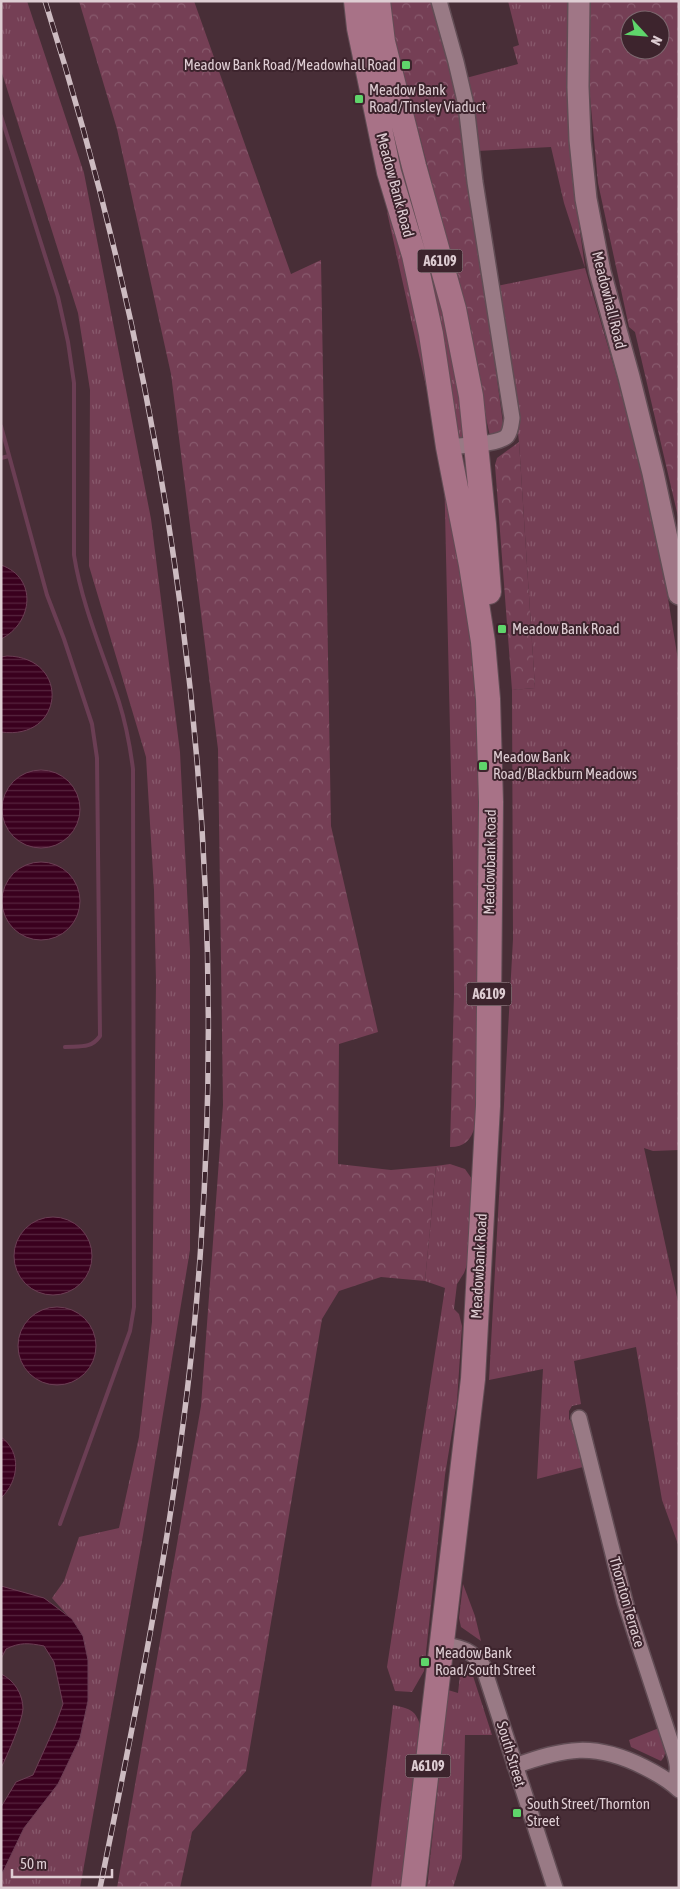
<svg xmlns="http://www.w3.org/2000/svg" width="680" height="1889" font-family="'Asap Condensed',sans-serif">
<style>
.grass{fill:url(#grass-tufts)}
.forest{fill:url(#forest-crowns);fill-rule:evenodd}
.water{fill:url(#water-rules);stroke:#6b3e54}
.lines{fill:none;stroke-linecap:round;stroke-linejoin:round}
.stream{stroke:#6b3e54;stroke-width:4}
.street-casing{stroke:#624d55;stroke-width:18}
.secondary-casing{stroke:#624d55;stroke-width:24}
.primary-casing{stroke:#624d55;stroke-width:26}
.street{stroke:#997a85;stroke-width:15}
.secondary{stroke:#a07686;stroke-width:21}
.primary{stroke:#a87287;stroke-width:24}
.rail-casing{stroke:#cdbbc1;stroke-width:5.5}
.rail{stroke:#3d242d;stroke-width:4;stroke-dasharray:11;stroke-linecap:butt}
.poi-dot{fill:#5fd56b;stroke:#3d242d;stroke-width:2}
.labels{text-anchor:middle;stroke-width:4;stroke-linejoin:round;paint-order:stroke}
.shield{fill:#3d242d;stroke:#ae9aa1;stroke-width:1}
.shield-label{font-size:14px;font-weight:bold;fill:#decdd3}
.poi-label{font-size:15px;fill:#decdd3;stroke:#3d242d;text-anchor:start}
.street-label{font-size:15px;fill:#decdd3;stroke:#3d242d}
</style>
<defs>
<pattern id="grass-tufts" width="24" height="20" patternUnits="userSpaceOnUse" patternTransform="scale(1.25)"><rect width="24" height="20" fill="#753f55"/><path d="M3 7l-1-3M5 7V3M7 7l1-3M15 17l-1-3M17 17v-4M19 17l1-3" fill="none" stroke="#885a6d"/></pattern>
<pattern id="forest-crowns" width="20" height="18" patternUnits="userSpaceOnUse" patternTransform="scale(1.25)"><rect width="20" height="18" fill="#753f55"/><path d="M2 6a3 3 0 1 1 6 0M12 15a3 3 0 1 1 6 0" fill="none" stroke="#885a6d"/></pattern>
<pattern id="water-rules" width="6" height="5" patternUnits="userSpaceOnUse" patternTransform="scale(1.25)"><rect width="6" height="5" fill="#3a001e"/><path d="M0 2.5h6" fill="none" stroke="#56243e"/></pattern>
</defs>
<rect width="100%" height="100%" fill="#482e37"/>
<path class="grass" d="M1,1H27L84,173L151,519L180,752L190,950V1250L143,1535L80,1888H1V1875L87,1673L77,1626L52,1598L64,1581L79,1537L119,1528L139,1437L152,1322L156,982L154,890L146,757L89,566L90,390L78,313L1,70Z
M508,1H567L574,187L585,268L621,391L658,537L679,666V1150L653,1151L644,1148L679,1306V1547L662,1500L636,1347L574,1361L581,1404L572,1406L569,1411V1419L576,1428L583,1467L537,1479L543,1369L489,1380L513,939L512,690L535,688L519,442L511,371L497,286L585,268L564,203L551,147L477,151L466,78L518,64L513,47L519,45Z
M413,191L440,291L469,433L463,439L458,438L405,195Z
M387,212L394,219L424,336L470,617L479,759L482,863H453L444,467Z
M450,1164L465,1169L472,1179V1251L464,1273L457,1284L454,1309L459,1314L462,1326L457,1401L445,1475L424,1671L412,1692L395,1691L387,1667L445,1288L425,1281L436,1166Z
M463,1584L475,1616L481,1641L461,1627L459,1618Z
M466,1671L473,1676L492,1735H465L462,1858L453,1888H427L448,1690L458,1693L460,1675Z
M393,1705C411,1709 416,1710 421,1728L404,1888H371Z
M659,1728C663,1740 670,1752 661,1761L631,1747L629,1740Z"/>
<path class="forest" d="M79,1H194L291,274L321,260L331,826L378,1032L339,1044L338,1164L391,1170L436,1166L425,1281L381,1277L339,1291L322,1319L246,1771L192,1832L180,1888H117L201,1406L223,1105L218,749L171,374L117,129Z
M388,1H435L457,81L504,431L490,436L438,207L388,14Z
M589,1H679V521L635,332L629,327L598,183L587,64ZM630,20H660V50H630Z
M519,442L535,688L512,690L495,465L497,458Z
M453,863H482L475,1126C471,1140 465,1147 450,1147L454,994Z"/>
<path class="water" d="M1,565C38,578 33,623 1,639Z
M7,656C71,657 65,741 1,732V657Z
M2 809a39 39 0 1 1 78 0a39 39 0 1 1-78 0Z
M2 901a39 39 0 1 1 78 0a39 39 0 1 1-78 0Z
M14 1256a39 39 0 1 1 78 0a39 39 0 1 1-78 0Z
M18 1346a39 39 0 1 1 78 0a39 39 0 1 1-78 0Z
M1,1437C22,1452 19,1481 1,1498Z
M1,1586L44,1598L72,1619L83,1636L88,1660V1701L80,1738L58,1784L24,1828L1,1876V1807L16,1782L33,1775L55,1726L63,1704L54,1662L44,1646C29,1643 20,1642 6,1649L1,1659Z
M1,1674C14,1680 23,1694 23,1709C22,1722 7,1756 1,1768Z"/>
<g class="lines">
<path class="stream" d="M1,116L58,297L68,342L74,383V555C82,606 103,653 119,702C126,724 130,746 133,769L134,1307L130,1331L60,1524
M1,426L47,595L64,639L92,724L97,758L100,1036C91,1049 80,1046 65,1047
M1,458L9,456"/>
<g class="street-casing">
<path id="street" d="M439,1L456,62L466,105L475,182L512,418C511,424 511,431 507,436C498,445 461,445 448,447
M579,1418L625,1602L675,1755C678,1766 679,1773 673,1784
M442,1644C461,1648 471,1649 483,1666L555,1888
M515,1766C565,1748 594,1742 644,1767C656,1773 669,1780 679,1790"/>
</g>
<g class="secondary-casing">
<path id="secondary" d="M579,1L578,87L580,140L586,199L600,272L629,377L653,473L679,594"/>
</g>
<g class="primary-casing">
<path id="primary" d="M356,1L359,28L389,172L414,255L431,334L448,447L471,565L483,642L488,699L491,802L488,1106L473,1379L413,1888
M378,1L383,42L414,166L454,309L471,396L484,524L489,592"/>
</g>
<use href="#street" class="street"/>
<use href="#secondary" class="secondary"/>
<use href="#primary" class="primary"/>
<g class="rail-casing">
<path id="rail" d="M45,1C172,400 230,824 201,1243C187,1461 144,1674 100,1888"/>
</g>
<use href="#rail" class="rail"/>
</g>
<g class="poi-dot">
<rect x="401" y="60" width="10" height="10" rx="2.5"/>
<rect x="354" y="94" width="10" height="10" rx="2.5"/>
<rect x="497" y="624" width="10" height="10" rx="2.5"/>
<rect x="478" y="761" width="10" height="10" rx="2.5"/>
<rect x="420" y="1657" width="10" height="10" rx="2.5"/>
<rect x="512" y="1808" width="10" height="10" rx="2.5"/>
</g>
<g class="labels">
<g class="shield">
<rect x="417.5" y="249.5" width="45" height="23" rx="4"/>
<rect x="466.5" y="982.5" width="45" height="23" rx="4"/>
<rect x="405.5" y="1754.5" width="45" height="23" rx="4"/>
</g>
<g class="shield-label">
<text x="440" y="266">A6109</text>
<text x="489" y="999">A6109</text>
<text x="428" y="1771">A6109</text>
</g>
<g class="poi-label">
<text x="396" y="70" text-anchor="end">Meadow Bank Road/Meadowhall Road</text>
<text x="369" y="95">Meadow Bank<tspan x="369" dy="17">Road/Tinsley Viaduct</tspan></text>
<text x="512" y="634">Meadow Bank Road</text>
<text x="493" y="762">Meadow Bank<tspan x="493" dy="17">Road/Blackburn Meadows</tspan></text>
<text x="435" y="1658">Meadow Bank<tspan x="435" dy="17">Road/South Street</tspan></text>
<text x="527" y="1809">South Street/Thornton<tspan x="527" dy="17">Street</tspan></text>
</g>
<g class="street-label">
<text transform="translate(395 185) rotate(75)" y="5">Meadow Bank Road</text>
<text transform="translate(609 300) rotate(76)" y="5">Meadowhall Road</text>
<text transform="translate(490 862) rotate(-89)" y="5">Meadowbank Road</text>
<text transform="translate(479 1266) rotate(-87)" y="5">Meadowbank Road</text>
<text transform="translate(627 1602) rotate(74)" y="5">Thornton Terrace</text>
<text transform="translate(511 1754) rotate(73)" y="5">South Street</text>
</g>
</g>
<rect width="680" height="1889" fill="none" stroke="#decdd3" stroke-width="5"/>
<g transform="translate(645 35) rotate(116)"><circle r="24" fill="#3d242d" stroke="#7d686f"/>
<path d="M0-4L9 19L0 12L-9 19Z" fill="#5fd56b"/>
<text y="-8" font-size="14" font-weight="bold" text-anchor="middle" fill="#decdd3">N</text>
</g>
<path d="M12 1869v8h100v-8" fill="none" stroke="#decdd3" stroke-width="2.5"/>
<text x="20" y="1869" font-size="15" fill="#decdd3" stroke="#3d242d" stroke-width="4" paint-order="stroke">50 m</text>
</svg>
